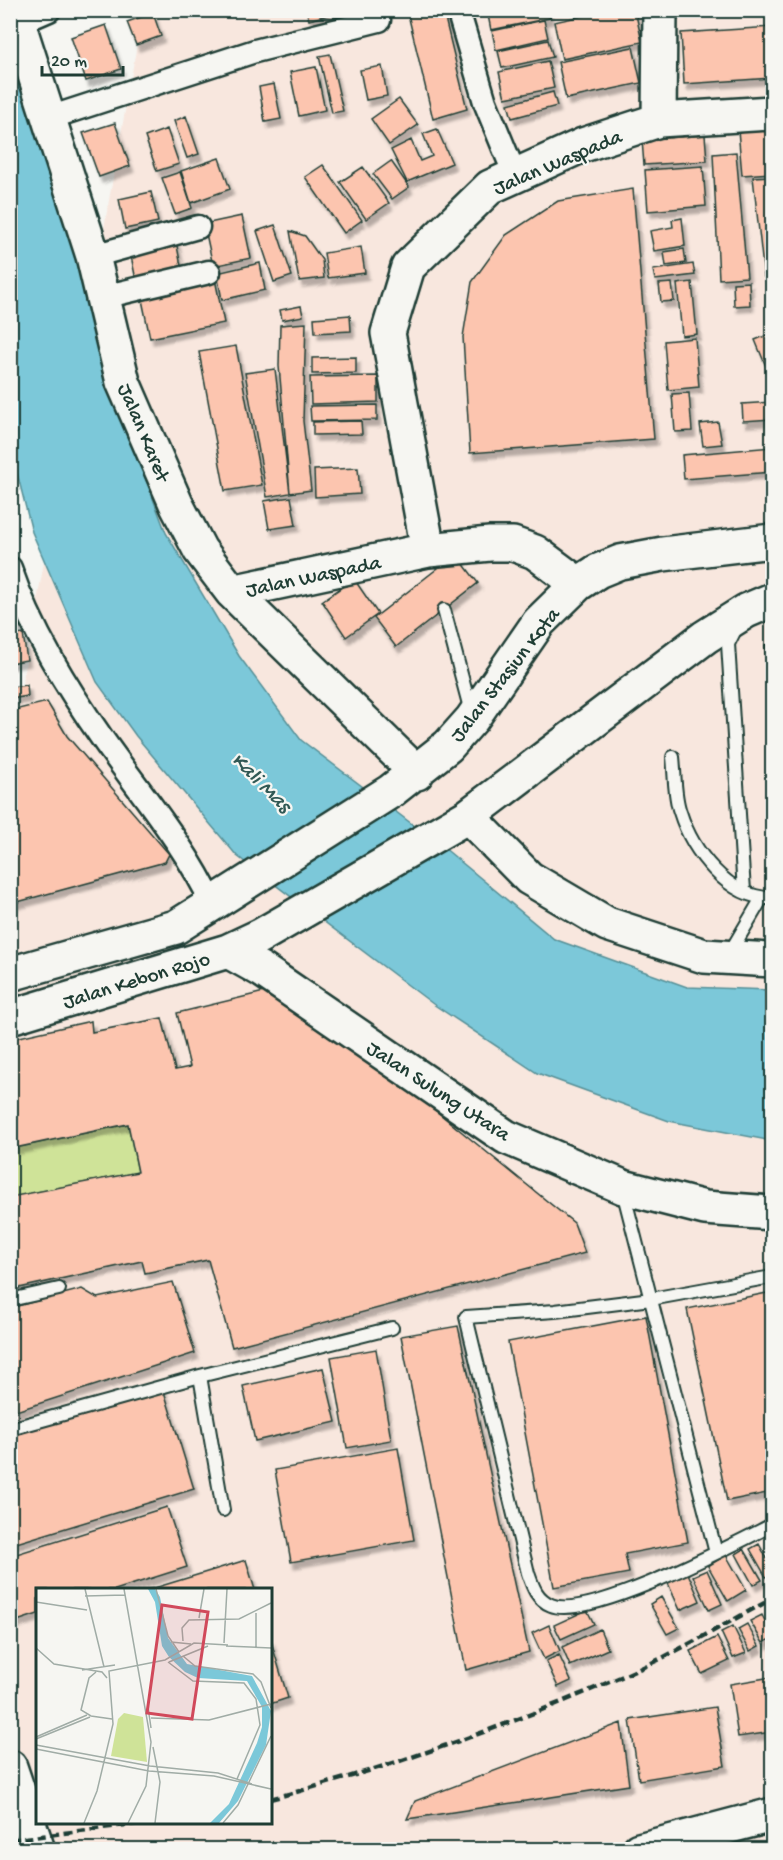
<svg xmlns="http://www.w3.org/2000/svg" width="783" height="1860" font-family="'Gochi Hand',sans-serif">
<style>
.built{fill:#f8e7de;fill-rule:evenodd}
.green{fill:#cfe398;stroke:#779066;stroke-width:1.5}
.water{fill:#7bc8d9;stroke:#569097;stroke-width:1.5}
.building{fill:#fcc5af;stroke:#1f3d34;stroke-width:1.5;filter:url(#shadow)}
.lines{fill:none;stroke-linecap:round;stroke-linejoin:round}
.lane-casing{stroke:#1f3d34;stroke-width:16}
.street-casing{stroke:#1f3d34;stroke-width:27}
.secondary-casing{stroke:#1f3d34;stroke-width:38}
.lane{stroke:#f6f6f2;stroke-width:12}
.street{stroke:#f6f6f2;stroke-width:22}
.secondary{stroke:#f6f6f2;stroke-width:33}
.rail{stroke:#1f3d34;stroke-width:4.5;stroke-dasharray:9 4.5;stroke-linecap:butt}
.labels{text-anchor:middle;stroke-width:4.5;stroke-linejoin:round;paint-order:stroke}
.street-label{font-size:21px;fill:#1f3d34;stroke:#f6f6f2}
.water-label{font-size:22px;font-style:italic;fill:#315955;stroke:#f6f6f2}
.inset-road{fill:none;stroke:#a0aca6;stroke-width:1.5}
.view{fill:#d1495b;fill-opacity:0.15;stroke:#d1495b;stroke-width:3}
.inset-edge{fill:none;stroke:#1f3d34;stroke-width:3}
</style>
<defs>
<filter id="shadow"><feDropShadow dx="3.5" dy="6" stdDeviation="1.5" flood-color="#0004"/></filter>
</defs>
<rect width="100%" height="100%" fill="#f6f6f2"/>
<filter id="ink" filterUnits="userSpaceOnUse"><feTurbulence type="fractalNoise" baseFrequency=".0167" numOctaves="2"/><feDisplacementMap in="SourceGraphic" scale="12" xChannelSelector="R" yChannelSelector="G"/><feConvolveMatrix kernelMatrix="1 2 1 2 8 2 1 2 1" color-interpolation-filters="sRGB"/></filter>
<g filter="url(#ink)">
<path class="built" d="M143,11H772V1849L11,1850V746ZM38,1590H270V1822H38Z"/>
<path class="green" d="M128,1124L138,1172L11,1197V1149Z"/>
<path class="water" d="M10,40L41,128L118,406L166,533L239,656L301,740L449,852L554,939L687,987L772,990V1141L669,1121L537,1073L433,1004L237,856L136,736L97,682L32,532L11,449Z"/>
<path class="building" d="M306,10H346L309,20Z
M407,10H443L467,109L433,119Z
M487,10H548L550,18L491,30Z
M610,10H635L642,42L562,59L554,22Z
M153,13L161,36L136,45L127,22Z
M544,20L548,38L496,50L492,31Z
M106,25L121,69L86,81L71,37Z
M772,27V78L684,84L681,33Z
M548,40L553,57L502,68L498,51Z
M633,47L641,83L566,99L558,62Z
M330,54L343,111L332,113L319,56Z
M548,61L554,88L505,98L499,72Z
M382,66L387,96L366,100L360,70Z
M316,67L325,110L299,116L290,72Z
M274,84L281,119L265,122L259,87Z
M553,92L557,106L512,118L508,104Z
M399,99L418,125L389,145L371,119Z
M186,116L199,154L187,158L174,121Z
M115,123L130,166L99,177L83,133Z
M767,128L768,147L772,146V173L742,175L738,130Z
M167,129L179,164L157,171L145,137Z
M437,129L452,163L407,182L391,150L411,140L420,161L432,156L423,134Z
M705,135L707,161L644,165L642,140Z
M736,152L747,277L719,279L713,154Z
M219,158L230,189L191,203L181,171Z
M391,161L409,187L392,199L373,174Z
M323,165L362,220L344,233L305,177Z
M703,166L706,206L648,211L645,170Z
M363,167L389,203L366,219L340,182Z
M180,172L192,208L175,214L162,178Z
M772,176V276L764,277L753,177Z
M633,189L654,439L470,453L463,337L472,282L506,235L558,201Z
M151,192L158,222L125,229L119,199Z
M242,216L251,258L213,266L204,224Z
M682,218L685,246L654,251L650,231L673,227L672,220Z
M275,225L292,276L274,282L257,231Z
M290,231L305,236L322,260L324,278L299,281Z
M176,241L182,271L136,280L130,251Z
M361,247L365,273L328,278L324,253Z
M684,249L686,263L666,266L664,252Z
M260,263L265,290L222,300L217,273Z
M693,264L695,275L655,280L653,270Z
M214,274L224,323L150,338L140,290Z
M692,282L697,334L682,336L677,284Z
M749,282L750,305L734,306L733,283Z
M672,283L674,301L661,302L659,284Z
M769,287H772V327Z
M301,306L303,316L282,320L280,310Z
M350,315L351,331L315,333L314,318Z
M306,323L303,421L311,490L290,493L279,366L280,325Z
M772,333V376H770L755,340Z
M695,338L699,387L668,390L664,341Z
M236,346L262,485L225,491L199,352Z
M356,357V373L312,374V358Z
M275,369L290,493L267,497L245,373Z
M378,376V402L311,404L310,377Z
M689,393L692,431L675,432L672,394Z
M772,402V419L743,421L742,404Z
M377,405V420L311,421L310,406Z
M361,421L362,434L313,435V422Z
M718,422L722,444L703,446L700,424Z
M772,447V472L684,479L682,455Z
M358,468L360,494L315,497L314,470Z
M291,497L296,525L269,529L264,501Z
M456,554L478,583L396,647L374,618Z
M354,579L378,614L346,637L322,601Z
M18,611L22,626L10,629V613Z
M23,634L27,660L10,663V636Z
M772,644V781L765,645Z
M27,685L28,696L10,699V687Z
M47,702L67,736L169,854L165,862L10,904V711Z
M264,992H278L308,1007L574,1223L585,1253L232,1347L208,1260L145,1273L142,1261L10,1290V1197L138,1172L128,1124L10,1149V1039L91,1021L92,1032L162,1018L175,1070L190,1067L177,1013Z
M173,1282L195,1353L10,1413V1308L82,1289L97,1298Z
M772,1292V1492L727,1501L687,1309Z
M646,1316L688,1542L625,1554L629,1573L554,1587L508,1342Z
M458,1326L529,1652L466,1670L401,1336Z
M376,1349L391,1440L347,1448L331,1357Z
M323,1368L336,1422L255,1441L243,1386Z
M163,1388L194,1489L10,1545V1435Z
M398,1448L414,1540L291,1562L275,1470Z
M167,1507L187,1567L115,1590H38V1614L14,1622L10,1611V1556Z
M759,1544L772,1568V1573L766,1577L750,1549Z
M744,1549L762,1580L753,1585L736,1554Z
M726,1555L746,1590L728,1601L708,1566Z
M246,1560L255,1590H148Z
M707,1570L722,1604L709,1610L693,1576Z
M687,1571L700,1601L680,1610L667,1581Z
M661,1597L679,1628L667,1634L650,1604Z
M587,1610L594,1624L561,1639L554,1625Z
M772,1612V1627L766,1616Z
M762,1615L772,1634V1638L763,1643L750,1621Z
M747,1624L759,1646L750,1651L738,1629Z
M549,1625L560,1651L544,1659L532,1633Z
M733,1626L746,1653L733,1658L721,1632Z
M600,1629L608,1649L570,1666L562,1647Z
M717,1637L729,1661L702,1674L690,1651Z
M270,1638L288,1698L270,1704Z
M559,1655L571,1681L558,1687L546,1661Z
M772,1677V1732L738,1737L730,1684Z
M715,1707L725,1766L639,1780L630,1720Z
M621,1723L629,1785L407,1819L415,1801Z"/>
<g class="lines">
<g class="lane-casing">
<path id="lane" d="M444,610L471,712
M736,628L728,644L744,891
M673,757C675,774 674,796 680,812C692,851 729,899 772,898
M729,954L762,898
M623,1191L716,1553
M772,1277L651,1299L555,1311L466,1317L528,1573C533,1588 537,1599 551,1605C589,1621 734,1544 772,1525
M10,1300L59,1289
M10,1429L200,1376
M223,1510L200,1376L392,1328"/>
</g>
<g class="street-casing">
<path id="street" d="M458,10L485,102L515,175
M19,23L49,10
M49,118L255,51L379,20
M93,256L198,227
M103,297L209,272
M10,568C31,630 67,688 104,741C142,795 185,845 213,905"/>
</g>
<g class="secondary-casing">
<path id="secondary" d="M14,10L93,256L123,382L177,506L200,550L232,592L417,773
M659,120L660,10
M428,550L388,333L408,267L490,187L583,145L659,120L772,113
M232,592L428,550L490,544H513L535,552L578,584
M468,816L529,878L607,924L704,956L772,960
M228,951L262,970L506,1137L623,1187L705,1208L772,1213
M10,974L176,927L391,791L448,746L472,719L539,622L578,584L598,571L620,562L663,554L772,541
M10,1017L228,951L260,936L468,816L705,637L746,611L772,600
M10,1767L38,1850
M639,1850L772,1815"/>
</g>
<use href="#lane" class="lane"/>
<use href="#street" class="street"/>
<use href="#secondary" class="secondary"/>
<path class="rail" d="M270,1799C396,1766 520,1722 639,1669C685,1648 728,1622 772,1599
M10,1840L149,1822"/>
</g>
</g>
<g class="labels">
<g class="street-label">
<text transform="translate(557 161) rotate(-23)" y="7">Jalan Waspada</text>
<text transform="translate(145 432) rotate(67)" y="7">Jalan Karet</text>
<text transform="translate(313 575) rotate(-12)" y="7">Jalan Waspada</text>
<text transform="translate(504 674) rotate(-52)" y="7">Jalan Stasiun Kota</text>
<text transform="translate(136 979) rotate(-17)" y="7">Jalan Kebon Rojo</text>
<text transform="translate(439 1090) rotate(33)" y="7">Jalan Sulung Utara</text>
</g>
<g class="water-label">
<text transform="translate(263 781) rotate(45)" y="8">Kali Mas</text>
</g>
</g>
<g transform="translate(36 1588)">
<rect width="236" height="236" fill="#f6f6f2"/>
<path d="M88,125L107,129L111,174L75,168L82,131Z" fill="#cfe398"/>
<path d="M112,1H119L124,9L132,50L151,76L216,88L235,123L230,157L202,213L183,235H174L193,216L221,155L226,139V119L211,93L162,90L149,84L133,69L126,58L119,14Z" fill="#7bc8d9"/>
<path class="inset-road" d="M49,1L68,79M88,1L115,154L110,198L92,235M120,1L132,48L143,64M49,8L89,7M0,14L51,22M220,25V59M163,30L168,1M147,53L146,40L153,32L203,31L235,15M135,54L155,56M188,55L191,1M190,58L235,60M0,60L18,76L66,84L71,90M147,68L159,78L217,86L225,94L235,120M132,74L157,93L208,95L220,111L224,137L201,191M133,74L172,58M46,82L79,77M60,84L53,90L45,122L55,128L76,131M112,119L115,140M115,130L173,132L235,116M0,149L51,127M0,151L54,129M0,157L114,178L182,185L216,196M117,159L124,194L119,235M0,161L113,183L178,188L235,201M48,235L61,203L77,136L73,83L129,72L158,55L192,57M187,235L202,217L235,148"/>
<path class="view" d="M126,17L172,24L156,131L111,125Z"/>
<rect width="236" height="236" class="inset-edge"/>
</g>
<rect width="783" height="1860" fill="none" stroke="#f6f6f2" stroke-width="36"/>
<rect x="18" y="18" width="747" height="1824" fill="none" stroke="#1f3d34" stroke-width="2" filter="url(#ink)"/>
<path d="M42 66v9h81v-9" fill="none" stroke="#1f3d34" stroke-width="3"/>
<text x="51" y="66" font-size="18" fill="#1f3d34" stroke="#f6f6f2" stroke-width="4.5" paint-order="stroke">20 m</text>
</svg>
